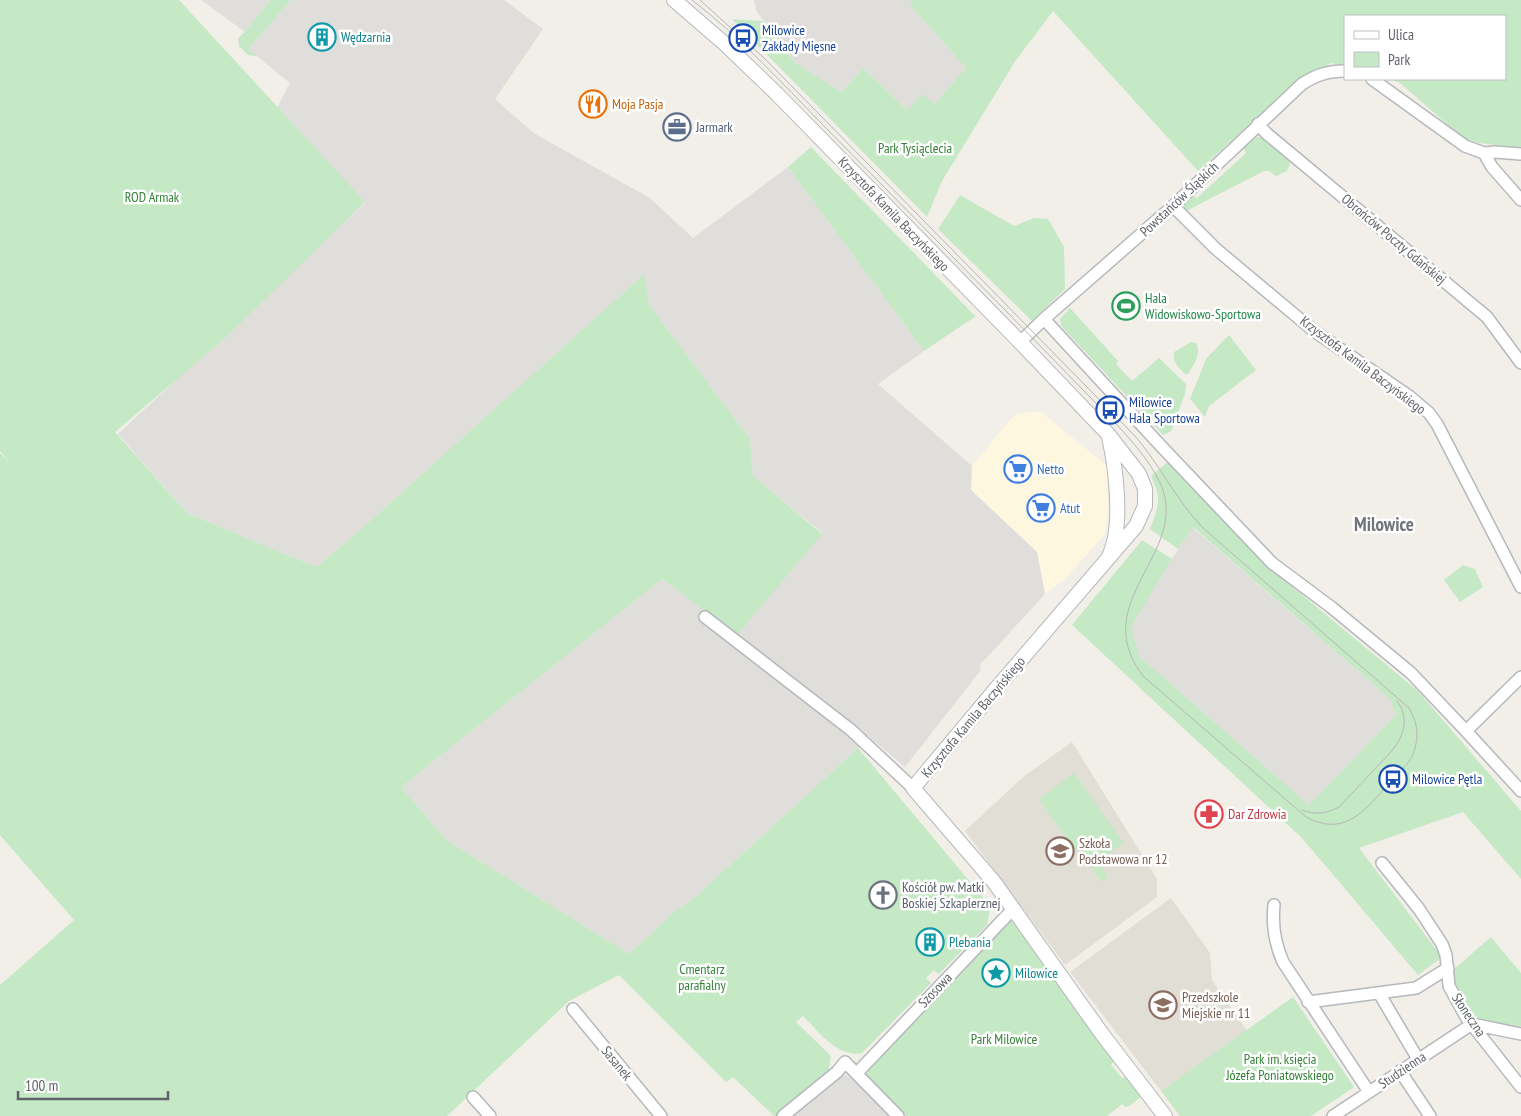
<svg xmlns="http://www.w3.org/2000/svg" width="1521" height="1116" font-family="'PT Sans Narrow',sans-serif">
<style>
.commercial{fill:#fef7e0}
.industrial{fill:#e0deda}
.education{fill:#e1ded6}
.green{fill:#c5e8c5}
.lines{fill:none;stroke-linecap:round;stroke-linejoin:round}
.minor-casing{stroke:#b5b8bc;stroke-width:14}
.tertiary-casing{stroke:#b5b8bc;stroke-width:16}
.minor{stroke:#fff;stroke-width:11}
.tertiary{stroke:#fff;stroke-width:14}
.tram{stroke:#b6b7b8;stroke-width:1}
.labels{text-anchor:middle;stroke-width:5;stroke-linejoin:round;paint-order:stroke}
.transit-label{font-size:14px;fill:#164399;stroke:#fff;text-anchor:start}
.culture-label{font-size:14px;fill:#0d838f;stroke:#fff;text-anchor:start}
.food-label{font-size:14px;fill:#c56008;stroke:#fff;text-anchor:start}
.service-label{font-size:14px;fill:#4e5e75;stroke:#fff;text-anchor:start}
.park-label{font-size:14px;fill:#348238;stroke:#fff}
.street-label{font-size:14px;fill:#5f6368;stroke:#fff}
.leisure-label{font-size:14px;fill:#27864d;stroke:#fff;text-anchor:start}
.shop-label{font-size:14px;fill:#366cbe;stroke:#fff;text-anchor:start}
.health-label{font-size:14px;fill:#be3a42;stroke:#fff;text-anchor:start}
.education-label{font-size:14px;fill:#785e54;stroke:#fff;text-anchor:start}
.worship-label{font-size:14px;fill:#5b616d;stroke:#fff;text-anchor:start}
.district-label{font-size:19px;font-weight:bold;fill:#70757a;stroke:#fff}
</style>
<rect width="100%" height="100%" fill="#f1efe8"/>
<path class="commercial" d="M1040,411L1107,466L1108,511L1105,534L1063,581L1045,594L1037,552L971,490L972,466L1010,420L1017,414Z"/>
<path class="industrial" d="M201,0H270L245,32Z
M291,0H504L543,29L495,99L535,134L650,198L693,238L788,167L924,351L878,384L972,466L971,490L1037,552L1045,594L980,665L981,670L905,767L868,736L858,748L692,900L674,912L629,954L446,840L401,787L662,579L737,634L822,533L753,476L750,439L649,305L643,275L359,531L316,567L187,513L118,434L365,203L277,108L290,83L248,49Z
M754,0H910L911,6L966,68L934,104L907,110L863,68L842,92L795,63L757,12Z
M1192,527L1390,699L1396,715L1309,805L1139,656L1130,627Z
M846,1075L856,1082L889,1116H789L836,1076Z"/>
<path class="education" d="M1072,742L1157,879V897L1065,965L965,831L1023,777Z
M1171,898L1210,953L1212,980L1247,1031L1161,1091L1070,972Z"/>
<path class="green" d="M0,0H179L365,202L223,340L115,432L187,513L316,567L359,531L644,274L649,305L750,439L753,476L822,534L737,635L662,579L401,787L446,840L629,954L674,912L692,900L858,748L987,902L990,908L987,925L939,974L934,970L926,978L931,983L862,1053C838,1058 819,1032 803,1016L796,1022L831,1056L828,1074L780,1116H774L733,1077L726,1082L619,975L569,1001L447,1116H0V985L74,920L0,835V453L9,461L0,451Z
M270,0H291L248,49L257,56L248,55L239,46L238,38L245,32Z
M910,0H1521V148L1479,143L1463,138L1400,83L1390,79H1505V16H1345V66L1332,63L1298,80L1198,171L1053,11L1016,60L942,181L927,217L732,19L763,21L795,63L842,92L863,68L907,110L923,94L934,104L966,68L911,6Z
M1258,137C1272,141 1286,150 1290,163L1287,171L1276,176L1269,171H1264L1188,210H1184L1183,200L1189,194L1197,198L1246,153L1241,143L1251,138Z
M811,147L975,316H976L924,351L788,167Z
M960,195L1014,226L1034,218L1048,219L1064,247L1065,289L1032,321L938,229Z
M1070,308L1118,361L1116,364L1132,381L1159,358L1186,384L1185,394L1171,431L1163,435L1062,327L1060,319Z
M1229,335L1256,370L1209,406L1205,417L1190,399L1206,359Z
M1191,342L1196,343C1202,353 1193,366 1188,374H1185C1178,367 1173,363 1174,352Z
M1168,462L1272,570L1418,691L1521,811V879L1463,812L1359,848L1442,957L1418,975L1302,838L1072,625L1142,540L1172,559L1131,627L1139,656L1309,805L1396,715L1390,699L1193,527L1178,549L1150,529C1159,505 1162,500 1151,476Z
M1463,565L1475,569L1483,587L1460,602L1444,580Z
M1074,773L1124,843L1097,862L1108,877L1102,882L1079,849L1075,851L1039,799Z
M1013,918L1115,1059L1111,1065L1122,1078L1129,1076L1142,1094L1141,1097L1129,1106L1126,1107L1122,1104L1107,1116H901L866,1076V1071L1003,923Z
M1491,937L1521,973V1026L1471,1019L1454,985L1453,970Z
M1293,997L1354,1087L1311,1116H1180L1161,1091Z"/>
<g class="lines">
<g class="minor-casing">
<path id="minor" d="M1372,79L1465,146L1484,153L1492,167L1521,200
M1258,124L1266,133L1487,317L1521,363
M1484,153L1495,152L1521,154
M1173,206L1216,249L1314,331L1409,396L1429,413L1437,424L1521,587
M1044,319L1160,445L1272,563L1331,607L1411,673L1466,731L1521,677
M1020,342L1044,319L1173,206L1302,84C1316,75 1328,71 1345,71
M705,617L851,730L913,788
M1466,731L1521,791
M1382,863L1419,909L1442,944L1446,955L1449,986L1466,1017L1521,1087
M1274,905C1272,924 1275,944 1283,962L1369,1092
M1379,993L1418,1059
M1308,1002L1416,988L1448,968
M573,1009L661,1116
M1472,1024L1521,1034
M1400,1071L1430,1116
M857,1073L1014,908
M473,1097L490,1116
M783,1116L837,1072L845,1062L898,1116
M1333,1116L1472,1024"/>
</g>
<g class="tertiary-casing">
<path id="tertiary" d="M674,0L725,44L777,94L1020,342L1108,434L1139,474L1145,489V506L1136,526L995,690L913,788L994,882L1102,1034L1165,1116
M1109,437C1116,468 1123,525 1110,554"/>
</g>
<use href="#minor" class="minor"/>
<use href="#tertiary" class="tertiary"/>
<path class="tram" d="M692,0C740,37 781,82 823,125C884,187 945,249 1006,311C1034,339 1061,368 1089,396C1114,422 1147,453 1161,485C1190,554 1086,601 1143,676L1306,817C1342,836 1361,815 1384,789C1393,779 1404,769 1412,757C1419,740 1419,725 1409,708L1203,528C1176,500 1160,465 1135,436L765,59L700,0
M1302,810C1315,815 1326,814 1339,807L1389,754C1403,738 1411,720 1397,701"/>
</g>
<defs>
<g id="building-ring" transform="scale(1.4375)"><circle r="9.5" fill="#fff" stroke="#0f9aa8" stroke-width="1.5"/><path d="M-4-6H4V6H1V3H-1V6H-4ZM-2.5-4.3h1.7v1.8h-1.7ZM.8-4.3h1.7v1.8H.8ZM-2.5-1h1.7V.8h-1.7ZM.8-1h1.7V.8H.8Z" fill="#0f9aa8"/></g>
<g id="bus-ring" transform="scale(1.4375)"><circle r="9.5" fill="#fff" stroke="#1a4fb4" stroke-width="1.5"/><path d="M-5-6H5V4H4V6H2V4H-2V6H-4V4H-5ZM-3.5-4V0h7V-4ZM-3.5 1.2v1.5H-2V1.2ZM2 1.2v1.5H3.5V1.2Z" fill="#1a4fb4"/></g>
<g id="restaurant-ring" transform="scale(1.4375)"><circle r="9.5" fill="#fff" stroke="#e8710a" stroke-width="1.5"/><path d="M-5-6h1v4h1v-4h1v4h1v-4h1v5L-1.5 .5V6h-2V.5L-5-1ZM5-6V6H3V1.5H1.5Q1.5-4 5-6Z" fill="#e8710a"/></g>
<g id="office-ring" transform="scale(1.4375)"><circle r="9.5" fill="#fff" stroke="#5c6f8a" stroke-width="1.5"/><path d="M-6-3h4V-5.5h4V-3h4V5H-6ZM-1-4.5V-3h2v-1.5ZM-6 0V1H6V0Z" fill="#5c6f8a"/></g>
<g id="stadium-ring" transform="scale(1.4375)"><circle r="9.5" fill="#fff" stroke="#2e9e5b" stroke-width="1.5"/><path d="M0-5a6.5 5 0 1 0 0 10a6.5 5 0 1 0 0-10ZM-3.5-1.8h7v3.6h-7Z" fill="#2e9e5b"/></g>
<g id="supermarket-ring" transform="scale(1.4375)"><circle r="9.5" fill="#fff" stroke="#3f7fe0" stroke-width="1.5"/><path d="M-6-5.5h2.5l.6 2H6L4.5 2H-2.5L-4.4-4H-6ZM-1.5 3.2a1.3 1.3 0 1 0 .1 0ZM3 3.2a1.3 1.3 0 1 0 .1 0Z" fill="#3f7fe0"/></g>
<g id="pharmacy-ring" transform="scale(1.4375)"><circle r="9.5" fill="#fff" stroke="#e0444e" stroke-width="1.5"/><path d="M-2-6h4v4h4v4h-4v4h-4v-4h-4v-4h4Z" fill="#e0444e"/></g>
<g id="school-ring" transform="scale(1.4375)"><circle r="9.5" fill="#fff" stroke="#8d6e63" stroke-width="1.5"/><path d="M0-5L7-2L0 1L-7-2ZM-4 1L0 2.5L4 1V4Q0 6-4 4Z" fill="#8d6e63"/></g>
<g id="church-ring" transform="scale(1.4375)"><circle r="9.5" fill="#fff" stroke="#6b7280" stroke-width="1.5"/><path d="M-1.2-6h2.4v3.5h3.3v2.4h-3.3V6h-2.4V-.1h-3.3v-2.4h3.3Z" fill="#6b7280"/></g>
<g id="sight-ring" transform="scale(1.4375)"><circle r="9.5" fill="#fff" stroke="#0f9aa8" stroke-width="1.5"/><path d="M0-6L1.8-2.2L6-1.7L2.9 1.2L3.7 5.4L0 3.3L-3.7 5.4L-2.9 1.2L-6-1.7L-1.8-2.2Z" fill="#0f9aa8"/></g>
</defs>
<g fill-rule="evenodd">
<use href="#building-ring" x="322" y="37"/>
<use href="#bus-ring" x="743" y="38"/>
<use href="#restaurant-ring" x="593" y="104"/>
<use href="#office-ring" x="677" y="127"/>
<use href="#stadium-ring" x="1126" y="306"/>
<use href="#bus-ring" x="1110" y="410"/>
<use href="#supermarket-ring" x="1018" y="469"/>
<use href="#supermarket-ring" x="1041" y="508"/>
<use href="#bus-ring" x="1393" y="779"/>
<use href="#pharmacy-ring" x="1209" y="814"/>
<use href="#school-ring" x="1060" y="851"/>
<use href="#church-ring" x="883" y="895"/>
<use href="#building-ring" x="930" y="942"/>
<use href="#sight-ring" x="996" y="973"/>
<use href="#school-ring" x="1163" y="1005"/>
</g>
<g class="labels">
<g class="transit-label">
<text x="762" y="35">Milowice<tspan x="762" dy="16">Zakłady Mięsne</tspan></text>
<text x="1129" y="407">Milowice<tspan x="1129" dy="16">Hala Sportowa</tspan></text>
<text x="1412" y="784">Milowice Pętla</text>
</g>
<g class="culture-label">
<text x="341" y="42">Wędzarnia</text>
<text x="949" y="947">Plebania</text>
<text x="1015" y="978">Milowice</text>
</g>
<g class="food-label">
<text x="612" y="109">Moja Pasja</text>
</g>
<g class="service-label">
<text x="696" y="132">Jarmark</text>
</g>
<g class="park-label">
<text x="915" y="153">Park Tysiąclecia</text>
<text x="152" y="202">ROD Armak</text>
<text x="702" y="974">Cmentarz<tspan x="702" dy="16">parafialny</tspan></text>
<text x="1004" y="1044">Park Milowice</text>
<text x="1280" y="1064">Park im. księcia<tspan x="1280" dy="16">Józefa Poniatowskiego</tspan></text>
</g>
<g class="street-label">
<text transform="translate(1179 199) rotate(-43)" y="5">Powstańców Śląskich</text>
<text transform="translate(894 214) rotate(46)" y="5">Krzysztofa Kamila Baczyńskiego</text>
<text transform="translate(1394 239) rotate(40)" y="5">Obrońców Poczty Gdańskiej</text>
<text transform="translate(1363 365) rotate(37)" y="5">Krzysztofa Kamila Baczyńskiego</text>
<text transform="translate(973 717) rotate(-50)" y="5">Krzysztofa Kamila Baczyńskiego</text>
<text transform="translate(935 990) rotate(-46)" y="5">Szosowa</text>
<text transform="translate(1469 1015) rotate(56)" y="5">Słoneczna</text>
<text transform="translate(617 1063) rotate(51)" y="5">Sasanek</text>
<text transform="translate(1402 1070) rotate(-34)" y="5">Studzienna</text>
</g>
<g class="leisure-label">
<text x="1145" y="303">Hala<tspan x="1145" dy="16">Widowiskowo-Sportowa</tspan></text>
</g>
<g class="shop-label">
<text x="1037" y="474">Netto</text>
<text x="1060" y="513">Atut</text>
</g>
<g class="health-label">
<text x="1228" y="819">Dar Zdrowia</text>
</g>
<g class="education-label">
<text x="1079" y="848">Szkoła<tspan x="1079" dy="16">Podstawowa nr 12</tspan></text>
<text x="1182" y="1002">Przedszkole<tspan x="1182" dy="16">Miejskie nr 11</tspan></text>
</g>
<g class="worship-label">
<text x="902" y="892">Kościół pw. Matki<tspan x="902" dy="16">Boskiej Szkaplerznej</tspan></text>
</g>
<g class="district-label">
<text x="1384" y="531">Milowice</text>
</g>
</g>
<rect x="1344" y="15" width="162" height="65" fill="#ffffff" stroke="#bfc1c3"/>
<rect x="1354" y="31" width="25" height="8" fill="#ffffff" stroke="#bfc1c3"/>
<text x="1388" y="40" font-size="15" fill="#5f6368">Ulica</text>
<rect x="1354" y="52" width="25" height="15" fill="#c5e8c5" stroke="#bfc1c3"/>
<text x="1388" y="65" font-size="15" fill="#5f6368">Park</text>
<path d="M18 1091v8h150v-8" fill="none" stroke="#5f6368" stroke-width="2.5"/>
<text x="25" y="1091" font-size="15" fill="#5f6368" stroke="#ffffff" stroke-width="4" paint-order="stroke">100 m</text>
</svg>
